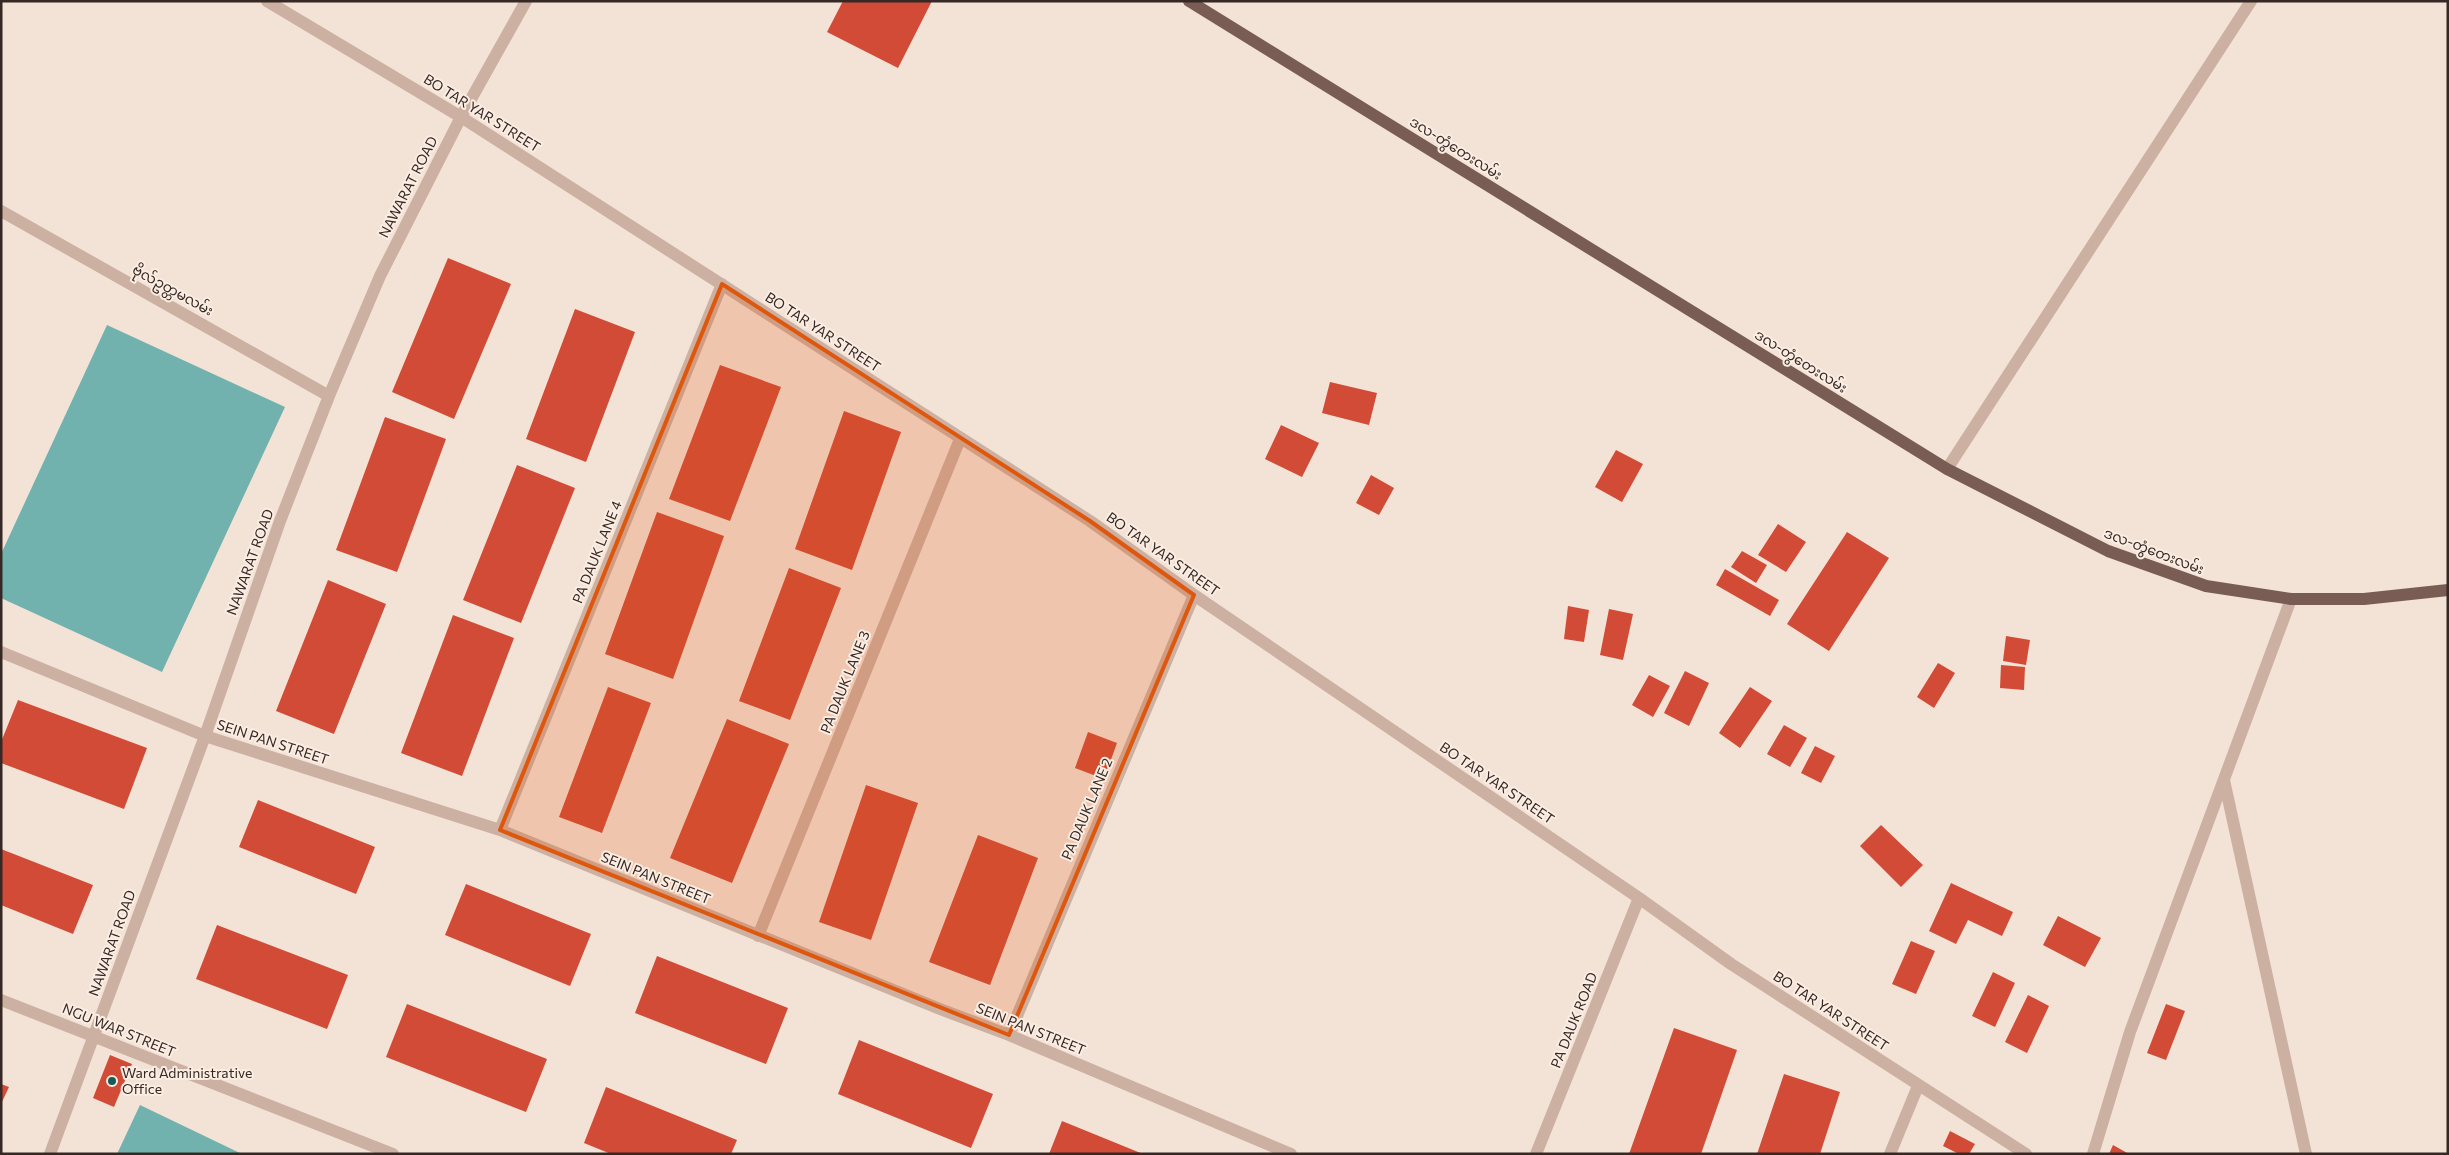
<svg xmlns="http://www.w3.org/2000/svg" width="2449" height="1155" font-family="Commissioner,'Noto Sans Myanmar',sans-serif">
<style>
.water{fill:#72b2ae}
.building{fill:#d14b36}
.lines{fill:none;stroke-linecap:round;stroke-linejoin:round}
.minor{stroke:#ccb0a1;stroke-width:12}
.major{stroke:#795d54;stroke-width:12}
.marked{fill:#df570d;fill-opacity:0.2;stroke:#df570d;stroke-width:4;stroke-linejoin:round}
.poi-dot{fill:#175a57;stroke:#fbede2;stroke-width:2}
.labels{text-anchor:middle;stroke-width:4;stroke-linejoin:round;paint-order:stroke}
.street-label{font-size:14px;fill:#352825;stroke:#fbede2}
.poi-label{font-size:14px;fill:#352825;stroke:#fbede2;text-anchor:start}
</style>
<rect width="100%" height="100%" fill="#f3e2d6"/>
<path class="water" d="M107,325L285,407L162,672L1,598V554Z
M140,1105L242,1154H117Z"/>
<path class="building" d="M843,1H932L898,68L827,32Z
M448,258L511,284L454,419L392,392Z
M575,309L635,332L586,462L526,439Z
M720,365L781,387L730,521L669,499Z
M1330,382L1377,393L1369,425L1322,413Z
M844,411L901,432L852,570L795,549Z
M385,417L446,439L397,572L336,550Z
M1281,425L1319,443L1302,477L1265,459Z
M1616,450L1643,464L1622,502L1595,487Z
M517,465L575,488L521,623L463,600Z
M1371,475L1394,488L1379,515L1356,503Z
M657,512L724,536L673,679L605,654Z
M1778,524L1806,542L1786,572L1758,555Z
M1847,532L1889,558L1829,651L1787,624Z
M1742,551L1767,565L1756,583L1731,567Z
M789,568L841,588L790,720L739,701Z
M1725,569L1779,600L1770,616L1716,585Z
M328,580L386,604L334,734L276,711Z
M1568,606L1589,610L1584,642L1564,639Z
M1609,609L1633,614L1623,660L1600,655Z
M453,615L514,638L462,776L401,753Z
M2006,636L2030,640L2026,665L2003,661Z
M1938,663L1955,673L1934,708L1917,697Z
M2001,665L2025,667L2024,690L2000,688Z
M1685,671L1709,683L1689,726L1664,713Z
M1649,675L1670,686L1653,717L1632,705Z
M608,687L651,703L602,833L559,817Z
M1750,687L1772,701L1740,748L1719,733Z
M18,700L147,748L124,809L1,763V742Z
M727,719L789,744L732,883L670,858Z
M1784,725L1807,738L1790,767L1767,754Z
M1088,732L1117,743L1104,779L1075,768Z
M1815,746L1835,756L1821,783L1801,773Z
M866,785L918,803L871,940L819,922Z
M258,800L375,847L356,894L239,847Z
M1881,825L1923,865L1901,887L1860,846Z
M978,835L1038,858L990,985L929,962Z
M1,849L93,885L73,934L1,905Z
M1951,883L2013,912L2002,936L1968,920L1956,944L1929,931Z
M466,884L591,934L570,986L445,935Z
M2058,916L2101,938L2085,967L2043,945Z
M217,925L348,975L327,1029L196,979Z
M1911,941L1935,951L1916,994L1892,984Z
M657,956L788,1008L766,1064L635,1013Z
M1993,972L2015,983L1995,1027L1972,1016Z
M2028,995L2049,1006L2027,1053L2005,1042Z
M407,1004L547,1059L526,1112L386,1057Z
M2166,1004L2185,1011L2166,1060L2147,1053Z
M1674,1028L1737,1050L1701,1154H1629Z
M859,1040L993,1094L971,1148L838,1094Z
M110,1055L132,1064L114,1107L93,1098Z
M1784,1074L1840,1092L1820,1154H1757Z
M1,1084L9,1087L1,1104Z
M606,1087L737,1140L731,1154H611L584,1143Z
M1062,1121L1143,1154H1049Z
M1950,1131L1975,1144L1969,1154H1959L1943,1146Z
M2113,1145L2129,1154H2109Z"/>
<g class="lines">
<path class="minor" d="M267,1L461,117L1090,521L1194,595L1639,898L1731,964L2026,1154
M1,211L329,396
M1947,469L2251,1
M1,652L205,736L500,830L940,1009L1009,1035L1291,1154
M2224,780L2306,1154
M500,830L722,284
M758,936L960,439
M1,1000L393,1154
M1009,1035L1194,595
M50,1154L205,736L280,521L329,396L380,276L461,117L526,1
M1536,1154L1639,898
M1890,1154L1918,1086
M2093,1154L2130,1032L2291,599"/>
<path class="major" d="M1189,1L1947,469L2108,551L2206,586L2291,599H2364L2448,590"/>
</g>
<path class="marked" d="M722,284L1090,521L1194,595L1009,1035L500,830Z"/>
<circle class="poi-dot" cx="112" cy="1081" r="5"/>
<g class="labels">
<g class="street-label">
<text transform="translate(482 113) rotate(32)" y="5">BO TAR YAR STREET</text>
<text transform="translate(1456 148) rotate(32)" y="5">ဒလ-တွံတေးလမ်း</text>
<text transform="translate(408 187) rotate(-63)" y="5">NAWARAT ROAD</text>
<text transform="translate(173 290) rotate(29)" y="5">ဗိုလ်ဥတ္တမလမ်း</text>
<text transform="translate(823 332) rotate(33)" y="5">BO TAR YAR STREET</text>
<text transform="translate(1801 361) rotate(32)" y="5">ဒလ-တွံတေးလမ်း</text>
<text transform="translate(2154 551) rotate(21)" y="5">ဒလ-တွံတေးလမ်း</text>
<text transform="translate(597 552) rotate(-68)" y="5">PA DAUK LANE 4</text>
<text transform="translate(1163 554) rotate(35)" y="5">BO TAR YAR STREET</text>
<text transform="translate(250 562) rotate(-70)" y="5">NAWARAT ROAD</text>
<text transform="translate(845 682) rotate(-68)" y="5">PA DAUK LANE 3</text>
<text transform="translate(273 742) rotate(18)" y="5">SEIN PAN STREET</text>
<text transform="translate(1497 783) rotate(34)" y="5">BO TAR YAR STREET</text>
<text transform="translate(1087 809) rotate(-67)" y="5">PA DAUK LANE 2</text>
<text transform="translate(656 878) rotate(22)" y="5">SEIN PAN STREET</text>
<text transform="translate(112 943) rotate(-70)" y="5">NAWARAT ROAD</text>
<text transform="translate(1831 1011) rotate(33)" y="5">BO TAR YAR STREET</text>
<text transform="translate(1574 1020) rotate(-68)" y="5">PA DAUK ROAD</text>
<text transform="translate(1031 1029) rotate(22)" y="5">SEIN PAN STREET</text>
<text transform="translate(119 1030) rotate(22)" y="5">NGU WAR STREET</text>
</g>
<g class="poi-label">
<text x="122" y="1078">Ward Administrative<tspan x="122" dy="16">Office</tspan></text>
</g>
</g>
<rect width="2449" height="1155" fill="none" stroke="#352825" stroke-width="5"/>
</svg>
